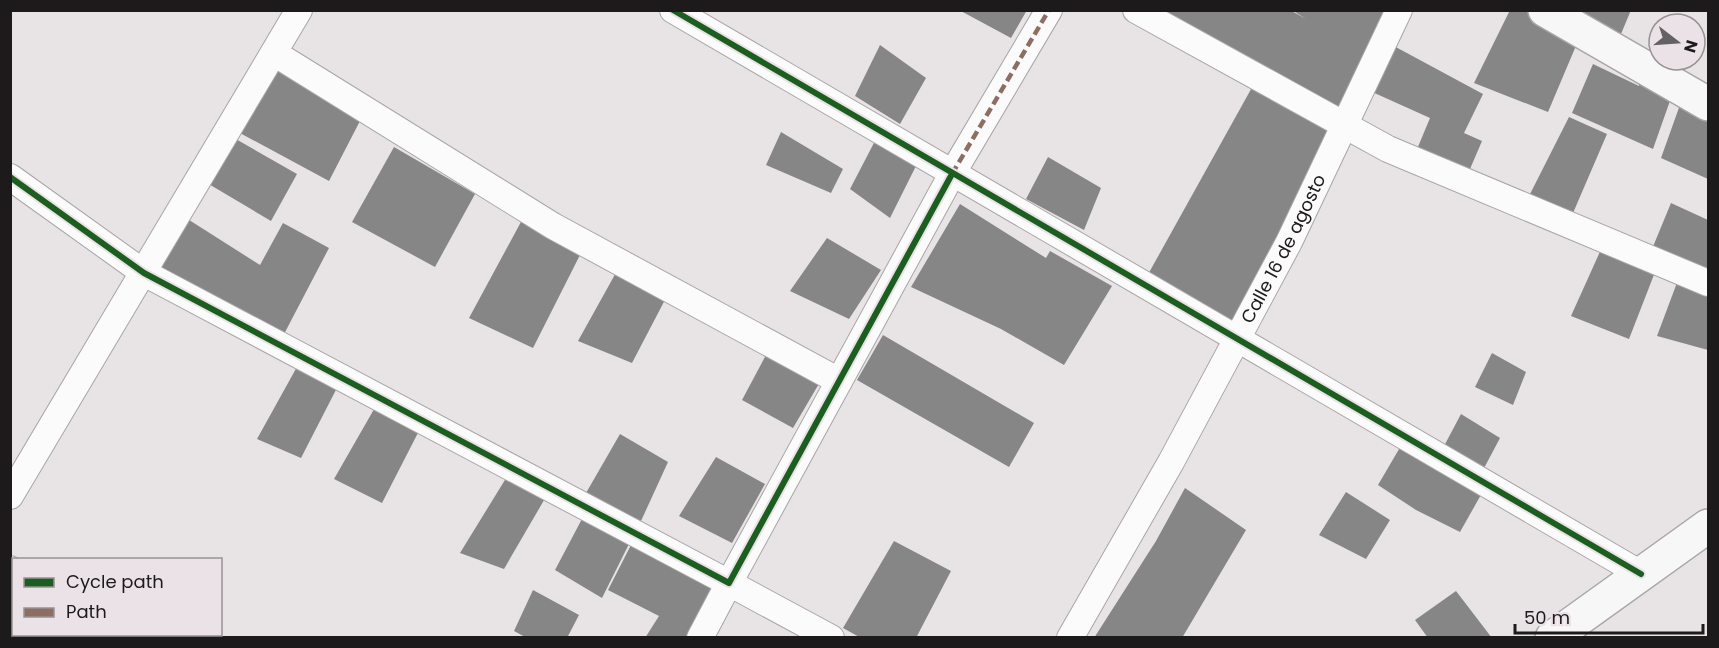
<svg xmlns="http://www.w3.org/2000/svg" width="1719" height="648" font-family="Poppins,sans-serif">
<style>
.building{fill:#878686}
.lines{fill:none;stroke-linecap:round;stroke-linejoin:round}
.street-casing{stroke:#a8a5a6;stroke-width:28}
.secondary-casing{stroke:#a8a5a6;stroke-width:36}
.street{stroke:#fcfbfb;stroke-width:26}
.secondary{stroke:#f8f7f8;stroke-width:33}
.quiet{stroke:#8d6e63;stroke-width:4.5;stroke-dasharray:9 4.5;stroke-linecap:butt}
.cycleway-casing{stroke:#eae2e6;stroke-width:10}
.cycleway{stroke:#1b5e20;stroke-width:6}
.labels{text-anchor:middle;stroke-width:6;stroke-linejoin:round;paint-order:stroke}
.street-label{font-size:18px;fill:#1d1a1b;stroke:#eae2e6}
</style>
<rect width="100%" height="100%" fill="#e8e4e6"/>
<path class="building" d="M959,10H1027L1011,38Z
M1166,10H1290L1306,19L1292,10H1387L1342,117L1162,17Z
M1510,10H1524L1578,41L1548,112L1474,83Z
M1575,10H1631L1621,34Z
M880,45L926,78L900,124L855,96Z
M1392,45L1483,94L1464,133L1482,141L1467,176L1415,154L1430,118L1370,91Z
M1593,64L1639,86V84L1671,98L1653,149L1572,113Z
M277,65L361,119L329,181L238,132Z
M1255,82L1336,126L1233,329L1146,278Z
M1681,102L1708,114V179L1661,158Z
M1569,117L1607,134L1570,220L1527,200Z
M781,132L843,169L831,193L766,165Z
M234,138L297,174L271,221L207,183Z
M876,139L916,166L890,218L850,189Z
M394,147L475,194L435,267L352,222Z
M1048,157L1101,188L1084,230L1026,199Z
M1671,203L1708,220V273L1652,249Z
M960,204L1046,258L1050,251L1112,286L1064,365L1001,329L911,287Z
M186,218L260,265L283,223L329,248L282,338L153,271Z
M522,220L581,253L533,348L469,318Z
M827,238L881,270L849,319L790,291Z
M1603,245L1657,267L1629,339L1571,316Z
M618,269L667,296L632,363L578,341Z
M1678,280L1708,292V350L1657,336Z
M883,335L1034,423L1009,467L857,380Z
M767,353L820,382L793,428L742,400Z
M1492,353L1526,372L1513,405L1475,387Z
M298,365L339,384L301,458L257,439Z
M377,404L421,427L382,503L334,479Z
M1461,414L1500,438L1482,472L1443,448Z
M620,434L668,462L641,521L586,493Z
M1402,444L1482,493L1460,532L1416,510L1378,485Z
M716,457L765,484L732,543L679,516Z
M508,475L547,495L504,569L460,553Z
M1185,488L1246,530L1182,638H1094L1156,541Z
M1346,492L1390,520L1366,559L1319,535Z
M583,517L630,542L602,598L555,570Z
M633,541L721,585L689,638H645L659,616L608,590Z
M894,541L951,571L916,638H861L843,628Z
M533,590L579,615L567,638H527L514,631Z
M1456,591L1492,638H1428L1415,620Z"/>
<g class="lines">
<g class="street-casing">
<g id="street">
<path d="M673,10L1641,574"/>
<path d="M1136,10L1388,149L1708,283"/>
<path d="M274,53L553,226L839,381"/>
<path d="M10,177L144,273L729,583L952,174L1049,10"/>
<path d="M10,496L299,10"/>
<path d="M10,569L14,572"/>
<path d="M104,634L108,638"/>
<path d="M700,638L729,583L831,638"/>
<path id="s1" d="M1070,638L1171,462L1289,242L1399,10"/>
</g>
</g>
<g class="secondary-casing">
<path id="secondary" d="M1545,10L1708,104
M1552,638L1708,526"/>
</g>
<use href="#street" class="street"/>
<use href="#secondary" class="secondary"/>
<path class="quiet" d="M952,174L1049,10"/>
<g class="cycleway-casing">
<path id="cycleway" d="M673,10L1641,574
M10,177L144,273L729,583L952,174"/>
</g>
<use href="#cycleway" class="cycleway"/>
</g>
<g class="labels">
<g class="street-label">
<text dy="6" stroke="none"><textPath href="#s1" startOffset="444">Calle 16 de agosto</textPath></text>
</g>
</g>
<rect width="1719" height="648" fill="none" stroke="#1d1a1b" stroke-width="24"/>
<rect x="12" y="558" width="210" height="78" fill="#eae2e6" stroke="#989295" stroke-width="1.5"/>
<rect x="24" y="578" width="30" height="9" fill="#1b5e20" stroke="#989295" stroke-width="1.5"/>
<text x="66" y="588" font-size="18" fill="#1d1a1b">Cycle path</text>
<rect x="24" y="608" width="30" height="9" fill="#8d6e63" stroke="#989295" stroke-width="1.5"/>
<text x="66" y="618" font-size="18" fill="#1d1a1b">Path</text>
<g transform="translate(1677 42) rotate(107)"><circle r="28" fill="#eae2e6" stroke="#989295" stroke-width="1.5"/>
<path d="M0-4.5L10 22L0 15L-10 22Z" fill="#646162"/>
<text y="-9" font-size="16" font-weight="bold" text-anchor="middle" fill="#1d1a1b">N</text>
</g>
<path d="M1515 624v9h188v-9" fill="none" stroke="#1d1a1b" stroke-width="3"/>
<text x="1524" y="624" font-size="18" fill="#1d1a1b" stroke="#eae2e6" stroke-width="4.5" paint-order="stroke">50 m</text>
</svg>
